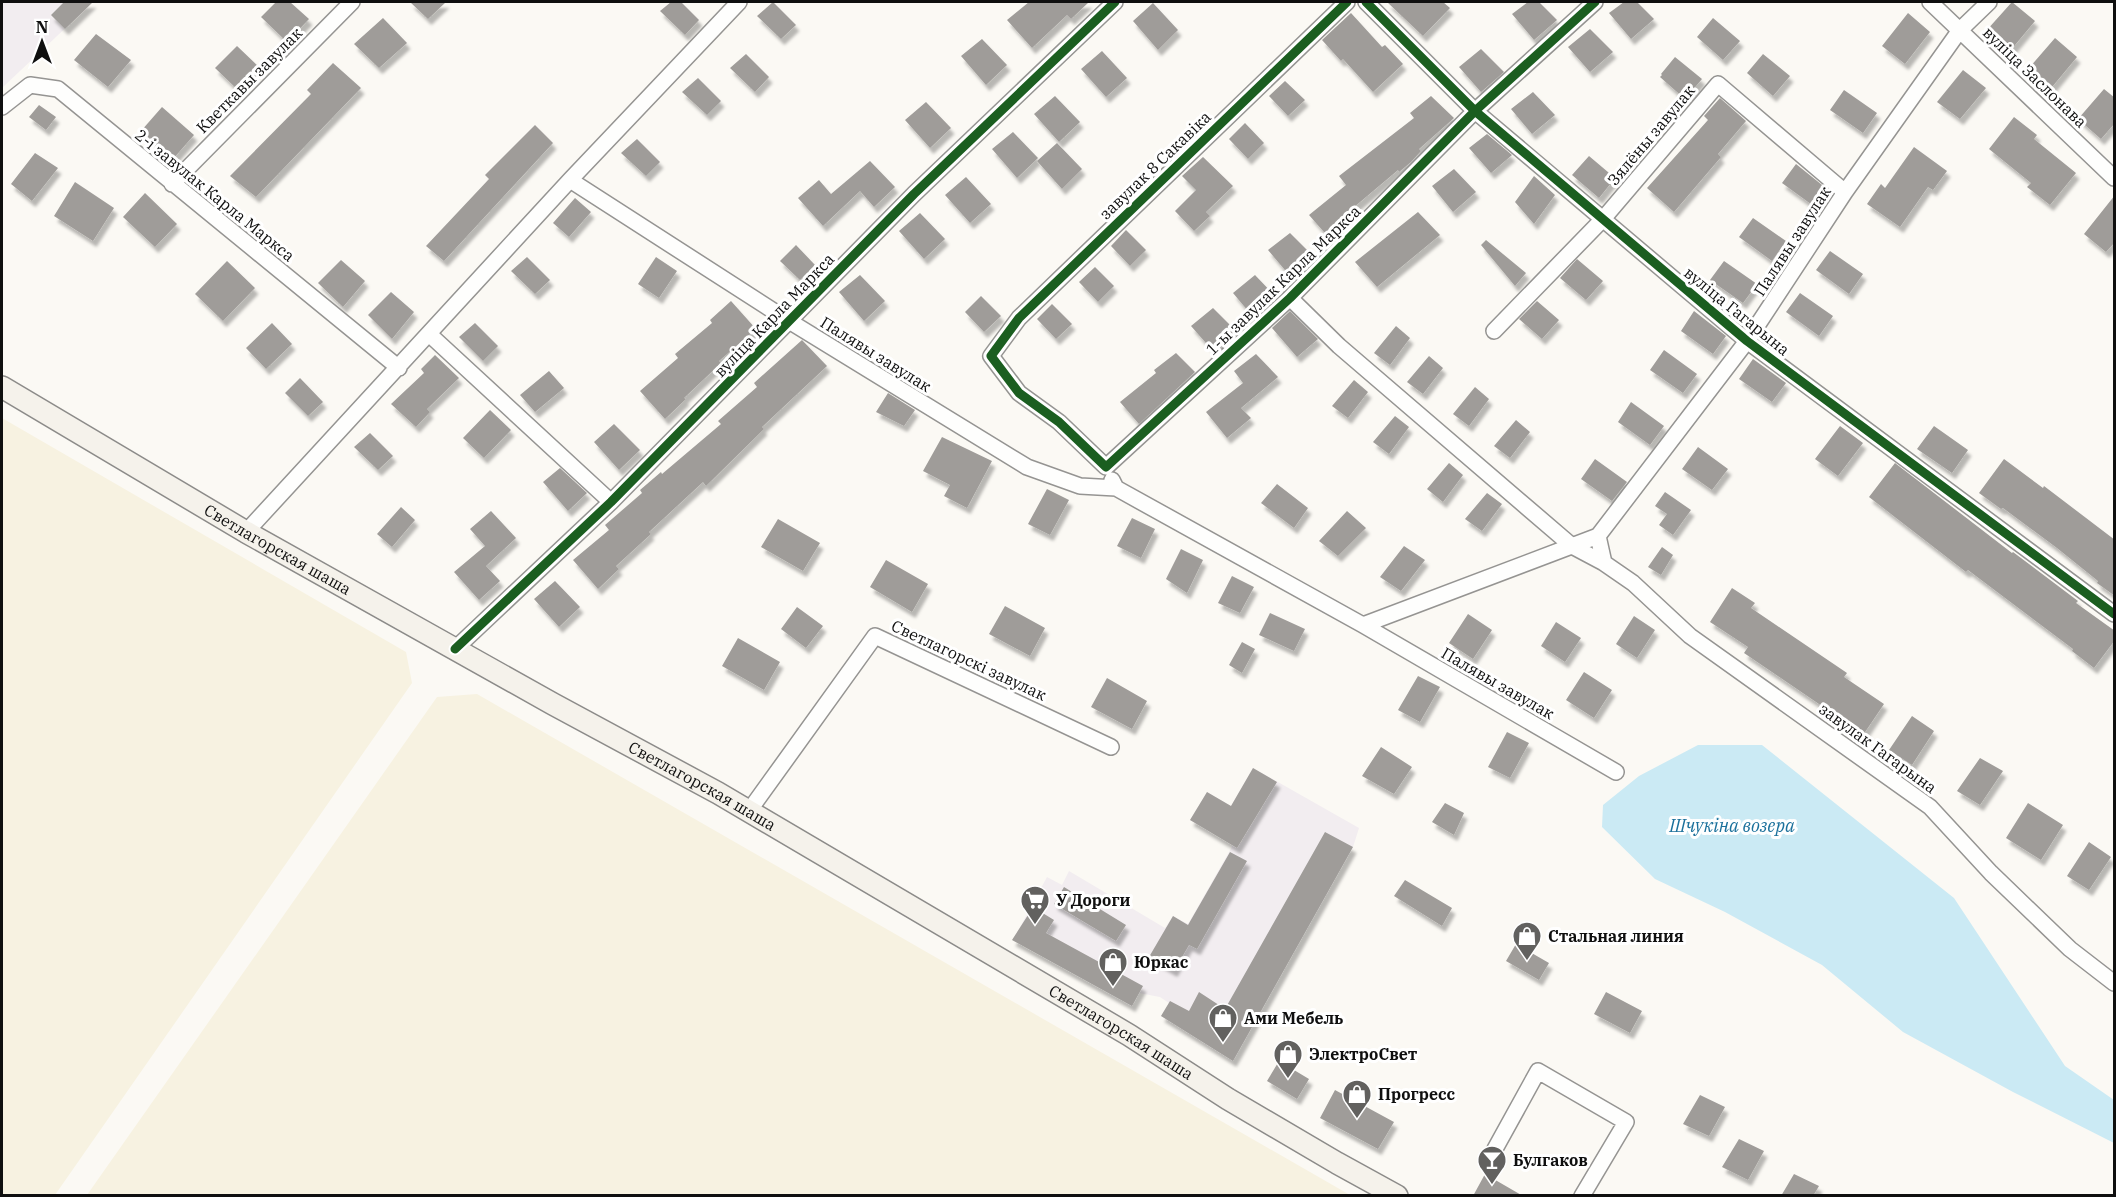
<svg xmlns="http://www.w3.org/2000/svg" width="2116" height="1197" font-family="'IBM Plex Serif',serif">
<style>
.industrial{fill:#f2edf0}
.farmland{fill:#f7f2e1}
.water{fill:#cbeaf4}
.building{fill:#9f9c99;filter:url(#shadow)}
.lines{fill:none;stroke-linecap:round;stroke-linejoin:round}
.street-casing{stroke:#959492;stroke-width:18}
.secondary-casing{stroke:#8c8b89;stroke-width:24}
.street{stroke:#fefefd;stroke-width:15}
.secondary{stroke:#f5f2eb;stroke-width:21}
.cycleway-casing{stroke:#fff;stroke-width:13}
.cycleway{stroke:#1b5e20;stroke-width:9}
.labels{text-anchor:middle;stroke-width:6;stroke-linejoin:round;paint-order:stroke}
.street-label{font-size:16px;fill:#0f0f0f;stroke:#fff}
.poi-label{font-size:16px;font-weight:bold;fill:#0f0f0f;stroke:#fff;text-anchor:start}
.water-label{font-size:18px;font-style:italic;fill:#1c719c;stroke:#fff}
</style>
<defs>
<filter id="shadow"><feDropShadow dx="3.5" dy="6" stdDeviation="1.5" flood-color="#0004"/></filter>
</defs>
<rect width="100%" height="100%" fill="#fbf9f4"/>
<path class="industrial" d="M2,2H93L2,88Z
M1253,768L1359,828L1353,847L1233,1061L1161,1016L1169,1003L1160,997L1139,993L1132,1006L1013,940L1047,877L1062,885L1069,871L1165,928L1173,916L1188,924L1233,845L1190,820L1207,792L1231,806Z"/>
<path class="farmland" d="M2,418L406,652L412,683L55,1195H2Z
M477,694L1350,1195H87L437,697Z"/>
<path class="water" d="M1762,745L1954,898L2065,1066L2114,1100V1143L2013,1092L1903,1032L1822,965L1725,912L1655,879L1602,827L1603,805L1639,776L1698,745Z"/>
<path class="building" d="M64,2H93L65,29L51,15Z
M276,2H290L309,19L287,42L261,17Z
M410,2H446L428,19Z
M671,2H681L699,20L685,35L660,11Z
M773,2L796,25L781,39L757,16Z
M1029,2H1089L1071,19L1067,15L1032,48L1007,20Z
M1387,2H1443L1450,8L1423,36Z
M1528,2H1539L1557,20L1534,40L1512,14Z
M1624,2H1637L1654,19L1631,39L1609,13Z
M2012,2L2035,21L2010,51L1986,31Z
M1153,3L1178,30L1158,50L1133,21Z
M1351,13L1382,47L1385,45L1403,64L1373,92L1343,59L1341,61L1322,40Z
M1908,13L1930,32L1905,64L1882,46Z
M383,18L407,43L379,68L354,44Z
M1713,18L1740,41L1723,60L1697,37Z
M1590,29L1613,52L1590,72L1568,47Z
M96,34L131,60L108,87L74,60Z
M2055,38L2077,57L2052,87L2029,68Z
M982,39L1007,65L986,85L961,56Z
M237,46L260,68L238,90L215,68Z
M1481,49L1504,72L1481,92L1459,67Z
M1102,51L1127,78L1106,97L1081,69Z
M746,54L769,77L755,92L730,68Z
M1763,54L1790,76L1773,96L1747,73Z
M1675,57L1702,79L1685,99L1660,77L1662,75L1661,74Z
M333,63L361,88L256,197L230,176L311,94L307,90Z
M1963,70L1986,88L1960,119L1937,102Z
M698,78L721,101L707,115L682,92Z
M1285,81L1305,100L1288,116L1269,96Z
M2104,89L2115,98V123L2101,139L2078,119Z
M1844,90L1877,113L1863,133L1830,110Z
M1533,92L1555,115L1532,134L1511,109Z
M1055,96L1080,122L1059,142L1034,114Z
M1431,96L1454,118L1419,149L1421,151L1411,162L1399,172L1398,170L1347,213L1354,220L1331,240L1309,215L1346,185L1339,176L1414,118L1410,113Z
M1720,98L1746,121L1718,154L1721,157L1674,212L1647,188L1708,120L1704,116Z
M926,102L951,128L930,148L905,120Z
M39,105L56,117L46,130L29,117Z
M162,107L194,135L173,159L141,131Z
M2014,117L2037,135L2034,139L2076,173L2050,205L2027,187L2031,183L1989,149Z
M1245,123L1264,143L1248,159L1229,139Z
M535,125L553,143L444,261L426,246L489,179L485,175Z
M1013,132L1038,158L1017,178L992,149Z
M1487,134L1512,155L1491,173L1469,148Z
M637,139L660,162L646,176L621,153Z
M1057,143L1082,169L1062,189L1037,161Z
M1914,147L1947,171L1933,190L1928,187L1900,227L1867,204L1881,184L1885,188Z
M35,153L58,168L32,201L11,184Z
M1589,156L1615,178L1599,198L1572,175Z
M1203,157L1233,186L1206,212L1210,216L1194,231L1175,211L1196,190L1182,176Z
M870,161L895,187L874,207L860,191L823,226L798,198L819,180L831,194Z
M1796,164L1827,189L1815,207L1782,183Z
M1454,169L1476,192L1453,212L1432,186Z
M1534,176L1555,195L1534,224L1515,202Z
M966,177L991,204L970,223L945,195Z
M75,182L114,208L93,241L54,216Z
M145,193L177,224L155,247L123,217Z
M2115,195V242L2106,252L2084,234Z
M575,198L591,212L569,237L553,223Z
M1418,212L1440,235L1377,287L1355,262Z
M920,213L945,239L924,259L899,231Z
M1753,218L1786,241L1772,261L1739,237Z
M1126,230L1146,250L1130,266L1111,246Z
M1290,233L1313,256L1290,276L1268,250Z
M1486,240L1526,273L1515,286L1481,245Z
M796,245L815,265L800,280L780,261Z
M1830,251L1863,274L1849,294L1816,270Z
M527,257L550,280L535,294L511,271Z
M656,257L677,271L659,298L638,284Z
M1577,259L1603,281L1586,300L1560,278Z
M341,260L365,281L343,307L318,283Z
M227,261L255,288L223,321L195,294Z
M1724,261L1757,284L1743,303L1710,280Z
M1095,267L1114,286L1098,302L1079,282Z
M860,275L885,301L864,321L839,292Z
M1255,275L1276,297L1254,318L1233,293Z
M391,292L414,312L392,339L368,315Z
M1800,293L1833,316L1819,336L1786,312Z
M981,296L1001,316L984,332L965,312Z
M731,301L756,329L719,361L721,363L684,398L686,399L665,419L640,391L678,358L675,354L712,323L710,320Z
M1537,301L1559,320L1542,339L1519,319Z
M1052,304L1072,324L1056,339L1037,319Z
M1213,308L1236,331L1213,351L1191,326Z
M1290,311L1318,339L1297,357L1272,328Z
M1694,311L1726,336L1713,354L1681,331Z
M272,323L292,344L266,369L246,348Z
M475,323L498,346L483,361L459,337Z
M1396,326L1410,338L1390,365L1374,353Z
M802,340L827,366L762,427L764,429L706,486L703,482L649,532L651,534L616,566L619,569L598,589L573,560L609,530L605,525L642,493L640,490L661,472L662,474L721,424L718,421L757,387L754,383Z
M1664,350L1697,374L1683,393L1650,370Z
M1176,353L1195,372L1139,424L1120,402L1156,373L1154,370Z
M1256,354L1278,377L1241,408L1251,418L1227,438L1206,412L1243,383L1234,371Z
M435,355L459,378L427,409L430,412L416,427L391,404L424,373L421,369Z
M1429,356L1443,368L1423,394L1407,382Z
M1753,359L1786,383L1772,402L1739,379Z
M549,371L564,388L535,412L520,395Z
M300,378L323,402L308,416L285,393Z
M1354,380L1368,392L1348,418L1332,406Z
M1475,387L1489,399L1469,426L1453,414Z
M888,393L915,410L904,426L876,412Z
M1631,402L1664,426L1650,445L1618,422Z
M490,410L511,430L484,458L463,438Z
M1395,416L1409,427L1389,454L1373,442Z
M1516,420L1530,432L1510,458L1494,446Z
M614,424L640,450L619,470L594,442Z
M1840,426L1863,443L1838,476L1815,459Z
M1934,426L1968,450L1952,473L1917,449Z
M370,433L393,456L378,470L354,447Z
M942,437L992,461L967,508L944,496L950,485L923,471Z
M1698,447L1728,469L1712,490L1682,469Z
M1595,459L1627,482L1612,501L1581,479Z
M2004,459L2043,488L2044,486L2115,540V596L2097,583L2098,581L2057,548L2003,508L2001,509L1979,493Z
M1449,463L1463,475L1443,502L1427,489Z
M1895,463L2012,553L2013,552L2078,601L2076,603L2115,631V640L2094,668L2072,651L2073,649L1968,570L1966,572L1869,497Z
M560,468L587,493L568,511L543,482Z
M1277,484L1308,508L1294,528L1261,503Z
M1047,489L1069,500L1050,535L1028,524Z
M1665,492L1691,510L1673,535L1659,525L1667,514L1655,506Z
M1487,493L1502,504L1482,531L1465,519Z
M401,507L415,520L392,547L377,534Z
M491,511L516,538L486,566L500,581L479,600L454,572L485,546L470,529Z
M1347,511L1366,528L1338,556L1319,541Z
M1132,518L1155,529L1141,558L1117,546Z
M778,519L820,543L803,571L761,547Z
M1404,546L1425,560L1401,591L1380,577Z
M1662,547L1673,555L1661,575L1648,567Z
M1181,549L1203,560L1187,593L1166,579Z
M886,560L928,584L912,612L870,587Z
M1232,576L1254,587L1240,613L1218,603Z
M555,581L580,607L559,627L534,599Z
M1732,588L1755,603L1751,608L1847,673L1844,677L1884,704L1861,738L1839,723L1841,719L1744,653L1748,647L1710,622Z
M1005,606L1045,628L1030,656L989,634Z
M797,607L823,626L806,648L781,629Z
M1270,613L1305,629L1294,651L1259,635Z
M1468,614L1492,630L1473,659L1449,643Z
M1634,616L1655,630L1637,658L1616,644Z
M1556,622L1581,638L1565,662L1541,646Z
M738,638L780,662L764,690L722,666Z
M1242,642L1255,649L1242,673L1229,665Z
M1584,672L1612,690L1594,718L1566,700Z
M1418,676L1440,687L1420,722L1398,710Z
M1107,678L1147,701L1132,729L1091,707Z
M1912,716L1934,731L1912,765L1889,750Z
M1507,732L1529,743L1510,778L1488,767Z
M1381,747L1412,767L1394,794L1362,776Z
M1980,758L2003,771L1980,805L1957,791Z
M1253,768L1277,782L1237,848L1190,820L1207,792L1231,806Z
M1445,803L1464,813L1454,835L1432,822Z
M2028,803L2063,825L2041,860L2006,838Z
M1325,832L1353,847L1233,1061L1161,1016L1170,1001L1189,1011L1199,992L1225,1009Z
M2089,842L2111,857L2089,890L2067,876Z
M1230,852L1247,861L1197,949L1189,945L1174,971L1149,957L1173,916L1188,925Z
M1405,880L1452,908L1442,926L1394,896Z
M1064,887L1126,925L1116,941L1054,904Z
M1041,912L1054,920L1046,933L1143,986L1132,1006L1012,940L1028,915L1036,920Z
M1516,944L1549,963L1539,980L1506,961Z
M1606,992L1642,1011L1630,1033L1594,1014Z
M1279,1061L1309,1079L1297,1099L1267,1081Z
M1335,1090L1394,1122L1378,1149L1320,1118Z
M1700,1095L1725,1107L1709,1136L1683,1124Z
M1739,1139L1764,1151L1748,1180L1722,1167Z
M1485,1174L1523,1196H1473Z
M1794,1174L1819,1186L1813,1196H1781Z"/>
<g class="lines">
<g class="street-casing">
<path id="street" d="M1347,2L1019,318L991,356L1019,393L1059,422L1106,467L1290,298L1475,111L1595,2
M1366,2L1475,111L1747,341L2114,614
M1930,2L2114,178
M2,107L30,85L58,89L399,368
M570,180L789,321L1027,467L1080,486L1116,488
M172,184L352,2
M1290,298L1339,346L1572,546L1604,563
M1494,331L1603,219L1718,84L1845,192
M429,334L611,502
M1112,480L1116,488L1363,625L1616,772
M246,532L570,180L739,2
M1598,536L1604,563L1633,583L1690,636L1930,807L1991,873L2070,949L2114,983
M1363,625L1598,536L1747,341L1845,192L1960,30L1989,2
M455,649L611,502L914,194L1115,2
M749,811L875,636L1111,747
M1495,1149L1538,1071L1626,1122L1582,1196"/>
</g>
<g class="secondary-casing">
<g id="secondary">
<path id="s1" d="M2,387L246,532L553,704L718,793L1129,1035L1228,1099L1337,1163L1397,1196"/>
</g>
</g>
<use href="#street" class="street"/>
<use href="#secondary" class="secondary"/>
<g class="cycleway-casing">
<path id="cycleway" d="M1347,2L1019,318L991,356L1019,393L1059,422L1106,467L1290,298L1475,111L1595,2
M1366,2L1475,111L1747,341L2114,614
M455,649L611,502L914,194L1115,2"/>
</g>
<use href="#cycleway" class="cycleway"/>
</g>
<defs>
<g id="supermarket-pin" transform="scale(1.5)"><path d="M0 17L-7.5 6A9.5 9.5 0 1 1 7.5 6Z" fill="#62615f" stroke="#fff"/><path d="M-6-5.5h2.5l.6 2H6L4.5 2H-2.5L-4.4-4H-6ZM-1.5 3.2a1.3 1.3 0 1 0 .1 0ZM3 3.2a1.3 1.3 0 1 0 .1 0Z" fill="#fff"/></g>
<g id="shop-pin" transform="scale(1.5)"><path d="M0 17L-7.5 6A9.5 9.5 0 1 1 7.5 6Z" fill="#62615f" stroke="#fff"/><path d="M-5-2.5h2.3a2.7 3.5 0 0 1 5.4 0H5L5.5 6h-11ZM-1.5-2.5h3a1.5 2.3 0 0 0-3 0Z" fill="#fff"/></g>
<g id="bar-pin" transform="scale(1.5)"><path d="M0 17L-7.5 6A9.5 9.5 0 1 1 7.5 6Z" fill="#62615f" stroke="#fff"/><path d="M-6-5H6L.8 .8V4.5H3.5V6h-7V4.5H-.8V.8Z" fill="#fff"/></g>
</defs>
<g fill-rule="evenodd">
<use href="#supermarket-pin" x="1035" y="900"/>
<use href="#shop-pin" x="1527" y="936"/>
<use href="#shop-pin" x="1113" y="962"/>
<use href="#shop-pin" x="1223" y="1018"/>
<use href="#shop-pin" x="1288" y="1054"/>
<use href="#shop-pin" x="1357" y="1094"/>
<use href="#bar-pin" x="1492" y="1160"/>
</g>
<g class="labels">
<g class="street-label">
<text transform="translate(2035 77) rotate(44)" y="6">вуліца Заслонава</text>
<text transform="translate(249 80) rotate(-45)" y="6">Кветкавы завулак</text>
<text transform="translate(1651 135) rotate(-50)" y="6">Зялёны завулак</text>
<text transform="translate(1155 165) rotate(-44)" y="6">завулак 8 Сакавіка</text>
<text transform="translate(215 195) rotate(39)" y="6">2-і завулак Карла Маркса</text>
<text transform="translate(1792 241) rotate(-57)" y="6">Палявы завулак</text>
<text transform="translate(1283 280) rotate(-44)" y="6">1-ы завулак Карла Маркса</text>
<text transform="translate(1737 311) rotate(39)" y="6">вуліца Гагарына</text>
<text transform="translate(774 315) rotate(-46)" y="6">вуліца Карла Маркса</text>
<text transform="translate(876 354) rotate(32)" y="6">Палявы завулак</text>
<text dy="6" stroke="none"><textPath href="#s1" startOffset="320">Светлагорская шаша</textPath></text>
<text transform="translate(969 660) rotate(25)" y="6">Светлагорскі завулак</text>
<text transform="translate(1498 683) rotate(30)" y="6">Палявы завулак</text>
<text transform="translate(1878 748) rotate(36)" y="6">завулак Гагарына</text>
<text dy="6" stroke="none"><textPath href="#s1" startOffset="806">Светлагорская шаша</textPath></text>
<text dy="6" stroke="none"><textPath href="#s1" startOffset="1292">Светлагорская шаша</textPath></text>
</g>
<g class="poi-label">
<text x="1056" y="906">У Дороги</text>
<text x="1548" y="942">Стальная линия</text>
<text x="1134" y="968">Юркас</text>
<text x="1244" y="1024">Ами Мебель</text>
<text x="1309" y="1060">ЭлектроСвет</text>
<text x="1378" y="1100">Прогресс</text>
<text x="1513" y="1166">Булгаков</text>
</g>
<g class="water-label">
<text x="1732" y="832">Шчукіна возера</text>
</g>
</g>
<rect width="2116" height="1197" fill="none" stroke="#0f0f0f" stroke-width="6"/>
<g transform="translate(42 42)" stroke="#ffffff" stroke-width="4.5" paint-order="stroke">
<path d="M0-4.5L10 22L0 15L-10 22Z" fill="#0f0f0f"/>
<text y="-9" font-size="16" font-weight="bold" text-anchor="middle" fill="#0f0f0f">N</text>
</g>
</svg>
